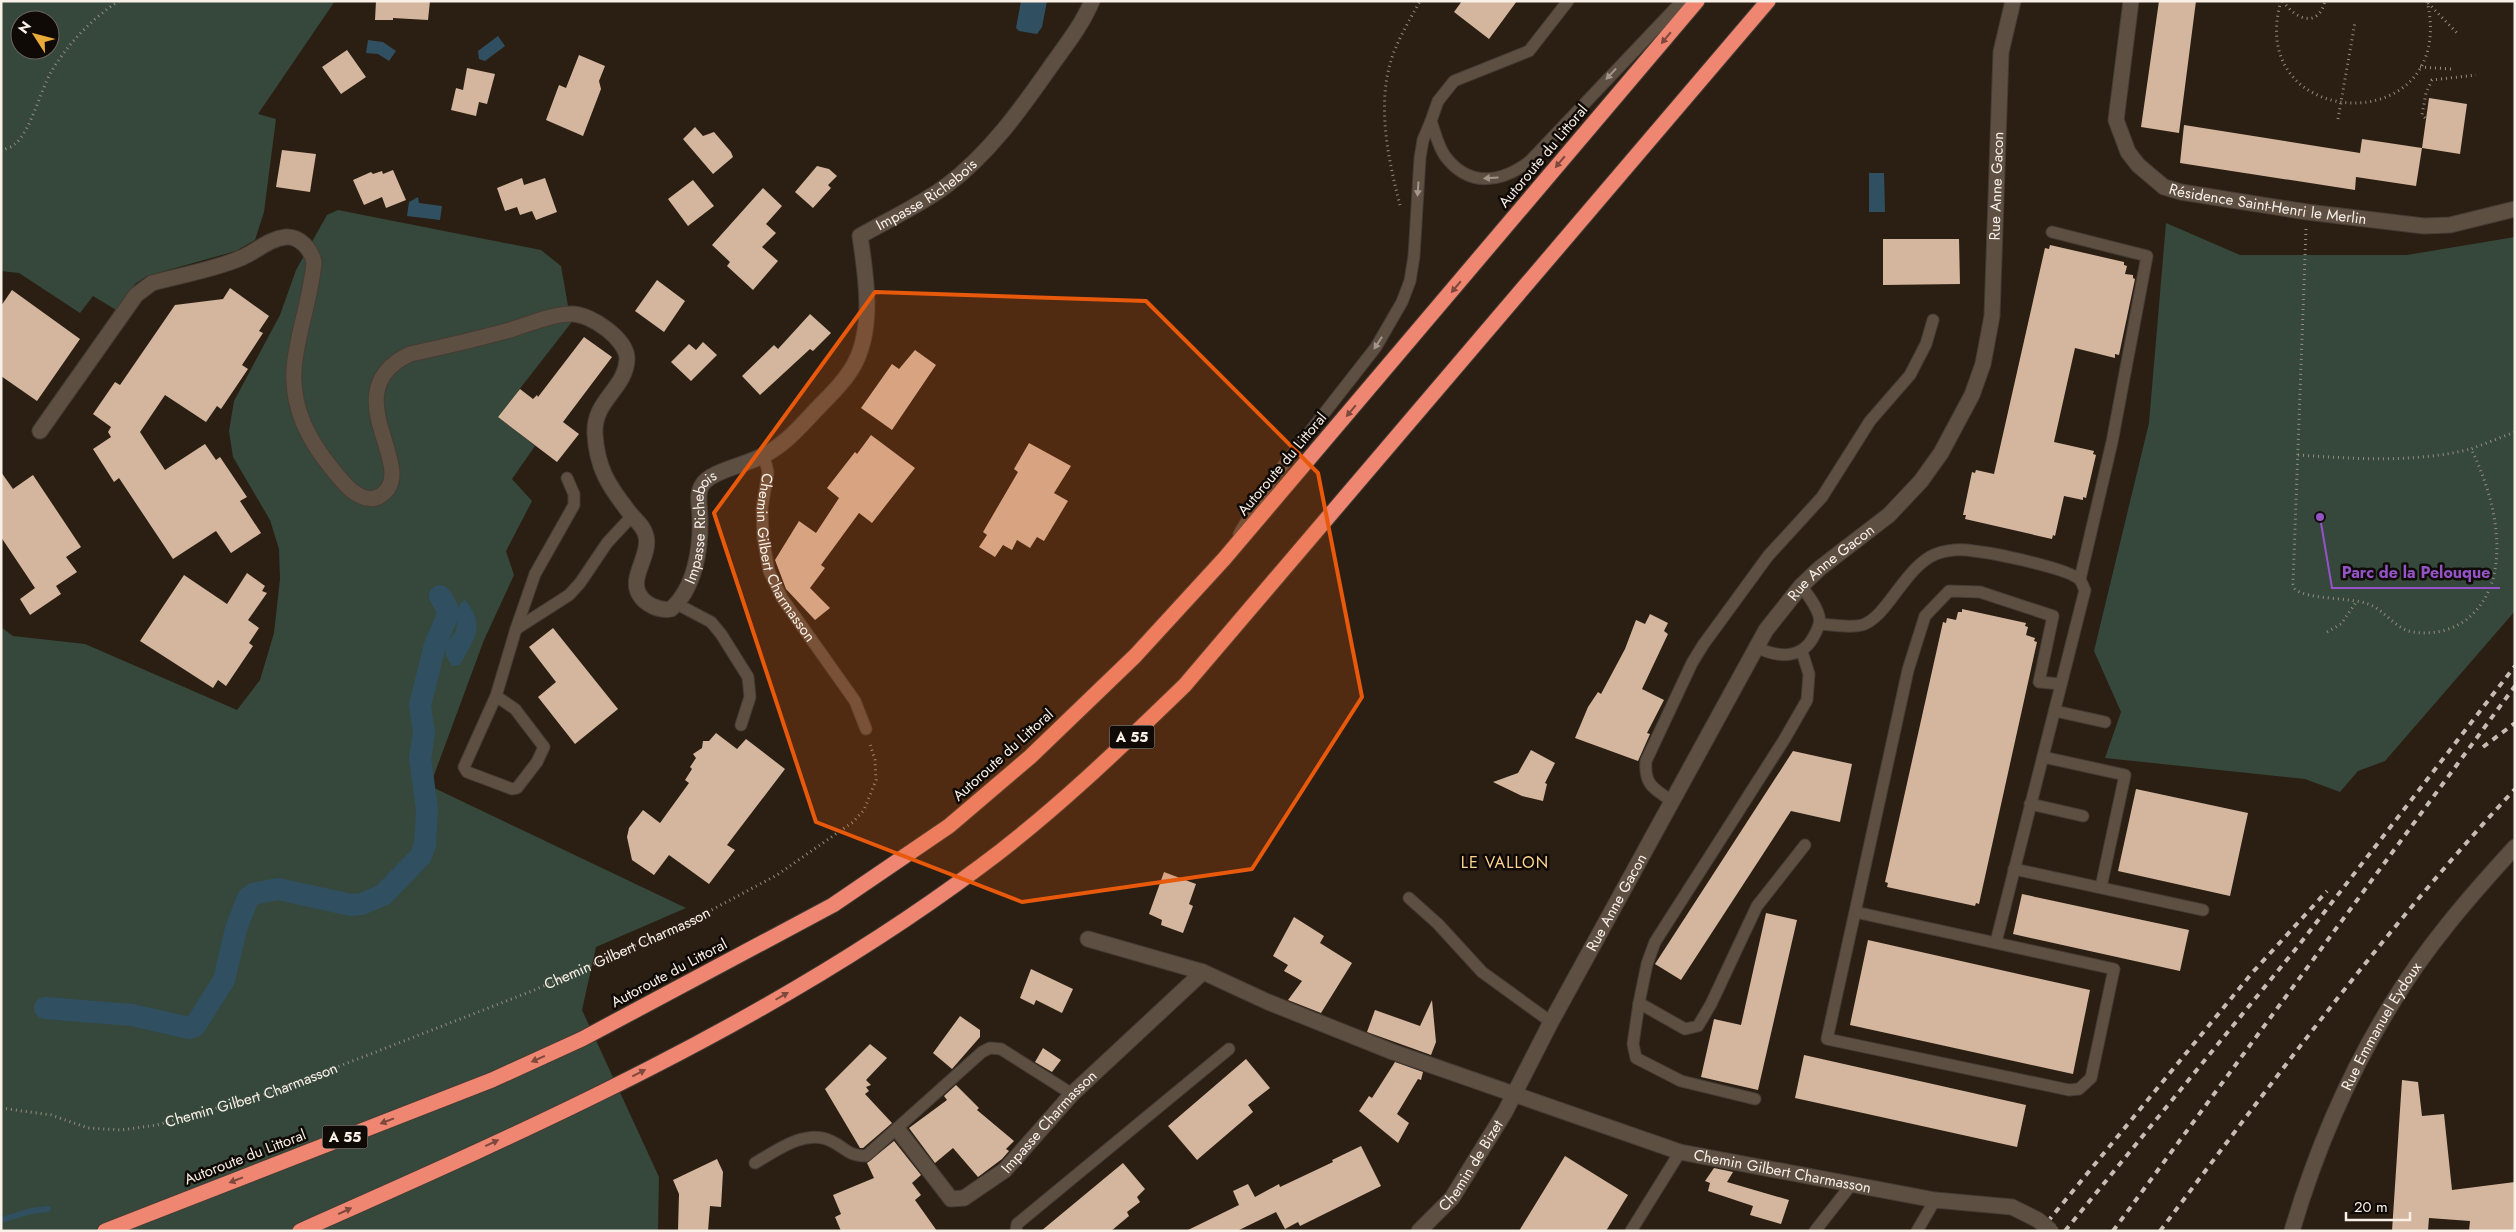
<svg xmlns="http://www.w3.org/2000/svg" width="2516" height="1232" font-family="Jost,sans-serif">
<style>
.green{fill:#35483b;fill-rule:evenodd}
.water{fill:#304f61}
.lines{fill:none;stroke-linecap:round;stroke-linejoin:round}
.stream{stroke:#304f61;stroke-width:6}
.canal{stroke:#304f61;stroke-width:22}
.building{fill:#d4b69e}
.lane-casing{stroke:#463c34;stroke-width:13}
.street-casing{stroke:#463c34;stroke-width:17}
.secondary-casing{stroke:#463c34;stroke-width:17}
.highway-casing{stroke:#463c34;stroke-width:17}
.path{stroke:#968b81;stroke-width:3;stroke-dasharray:1 4;stroke-linecap:butt}
.lane{stroke:#5d4f42;stroke-width:11}
.street{stroke:#5d4f42;stroke-width:15}
.secondary{stroke:#5d4f42;stroke-width:15}
.highway{stroke:#ef8671;stroke-width:15}
.rail{stroke:#c6bcb3;stroke-width:4;stroke-dasharray:6 6;stroke-linecap:butt}
.street-bridge-casing{stroke:#463c34;stroke-width:17;stroke-linecap:butt}
.street-bridge{stroke:#5d4f42;stroke-width:15}
.oneway{fill:#7f483c}
.oneway2{fill:#a3978d}
.marked{fill:#e8590c;fill-opacity:0.2;stroke:#e8590c;stroke-width:4;stroke-linejoin:round}
.labels{text-anchor:middle;stroke-width:5;stroke-linejoin:round;paint-order:stroke}
.shield{fill:#0f0a06;stroke:#b3aba4;stroke-width:1}
.shield-label{font-size:14px;font-weight:bold;fill:#f9f0e8}
.street-label{font-size:15px;fill:#f9f0e8;stroke:#0f0a06}
.neighbourhood-label{font-size:16px;letter-spacing:1px;fill:#ffd38e;stroke:#0f0a06}
.leader{fill:none;stroke:#9453c7;stroke-width:2}
.callout-dot{fill:#9453c7;stroke:#0f0a06;stroke-width:2}
.callout-label{font-size:16px;text-anchor:middle;font-weight:bold;fill:#9453c7;stroke:#0f0a06;stroke-width:5;stroke-linejoin:round;paint-order:stroke}
</style>
<rect width="100%" height="100%" fill="#2b1f13"/>
<path class="green" d="M1,1H335L258,114L276,119L264,212L255,240L236,251L147,276L135,284L116,310L93,296L80,313L19,273L1,271ZM20,20H50V50H20Z
M338,210L541,250L561,266L571,323L498,417L535,446L512,479L532,501L506,551L514,575L484,640L430,786L686,908L596,947L582,1010L659,1177L658,1231H1V627L13,636L85,644L237,710L260,680L274,633L280,579L279,549L270,520L233,457L229,431L234,401L280,315L296,270L327,215Z
M2166,223L2240,255H2407L2515,237V611L2385,761L2358,771L2340,792L2305,779L2105,758L2121,712L2094,651L2149,423Z"/>
<path class="water" d="M1021,1H1047L1042,27L1037,34L1019,31L1016,28Z
M498,36L505,46L485,61L479,59L478,51Z
M368,40L383,42L396,51L389,61L378,54L366,53Z
M1869,173H1884L1885,212H1869Z
M418,197L419,203L442,206L440,220L407,216L409,202Z
M465,600C487,627 473,640 460,665L452,666L446,656L445,646L456,631L460,604Z"/>
<g class="lines">
<path class="stream" d="M1,1220L31,1211L48,1209"/>
<path class="canal" d="M45,1008L132,1015L189,1028L195,1026L224,980L236,929L248,898L253,894L278,889L351,905L362,904L383,895L421,856L425,845L427,809L420,758L424,733L420,705L435,645L449,612L440,596"/>
</g>
<path class="building" d="M376,1H430L428,20L393,18V20H375Z
M1462,1H1517L1489,39L1454,12Z
M2159,1H2196L2179,133L2141,127Z
M347,50L366,77L341,94L322,67Z
M579,55L605,66L599,81L601,89L583,136L546,120L559,85L566,88Z
M467,68L495,74L487,104L479,102L476,116L451,110L456,88L463,90Z
M2429,98L2467,104L2460,154L2422,148Z
M2184,125L2360,153L2362,139L2422,148L2416,186L2356,177L2355,190L2180,163Z
M695,127L703,136L714,132L731,152L733,157L713,174L683,139Z
M282,150L316,154L310,192L276,187Z
M817,166L829,169L837,176L828,185L831,188L813,208L795,192Z
M393,170L406,200L386,208L382,197L364,205L353,180L371,172L373,174L382,171L383,174Z
M522,178L524,185L545,178L557,212L536,220L532,211L520,215L517,207L505,211L497,188Z
M693,180L714,206L688,226L668,199Z
M763,188L782,206L766,224L776,233L762,247L778,261L753,290L727,266L730,262L712,245Z
M1883,239H1959L1960,284L1883,285Z
M2050,245L2124,262V265L2127,266L2125,274L2133,275V278L2135,279L2119,355L2115,354V358L2075,348L2054,442L2094,451L2093,454L2096,455L2086,498L2083,497V500L2064,496L2055,536L2053,535L2052,539L1965,519L1966,515H1963L1972,472L1975,473L1976,470L1994,474L2045,248L2049,249Z
M657,280L685,301L664,332L635,311Z
M230,288L269,316L259,331L263,333L242,365L248,369L221,409L217,406L206,422L165,395L140,432L165,470L205,444L216,460L220,457L247,497L240,501L261,533L231,553L216,531L173,559L119,478L114,482L93,449L111,437L108,432L111,427L93,414L115,382L120,385L175,305L223,299Z
M12,290L80,339L37,401L1,376V306Z
M810,314L831,333L813,351L810,349L760,395L742,376L774,345L778,349Z
M584,337L612,357L563,422L579,434L557,462L498,417L520,389L533,399L537,395L538,397Z
M703,342L717,355L691,381L671,362L689,344L696,350Z
M915,350L936,365L892,430L861,408L892,364L899,369Z
M871,435L915,468L872,523L859,513L821,565L825,568L810,588L830,608L815,620L786,589L775,560L799,521L816,533L839,498L827,488L855,452L857,454Z
M1029,443L1071,466L1054,493L1068,501L1044,541L1037,537L1030,548L1017,540L1012,550L1003,545L995,557L979,547L987,535L983,532L1018,472L1014,469Z
M1,472L13,489L33,475L81,547L66,557L77,572L56,586L61,594L30,615L20,599L35,588L1,537Z
M247,573L265,586L262,591L267,593L248,620L259,628L249,643L253,646L226,686L218,680L213,688L140,641L184,575L227,604Z
M1962,609L2026,623L2025,626L2028,627L2026,635L2035,638L2034,641L2037,642L1979,904L1976,903L1975,906L1887,887L1888,883L1885,882L1943,622L1946,623L1947,618L1956,620L1958,612H1962Z
M1650,614L1668,623L1664,631L1668,634L1642,689L1664,700L1647,733L1650,734L1638,761L1575,738L1588,707L1598,692L1601,694L1625,649L1636,620L1645,624Z
M553,628L618,709L575,744L538,697L556,682L529,647Z
M716,733L737,749L746,739L785,769L727,845L735,850L709,884L669,855L654,875L632,860L627,837L629,828L643,810L660,823L689,783L685,780L692,769L690,767L696,758L693,754L702,748L703,741H709Z
M1531,750L1555,763L1545,783L1547,784L1543,801L1522,796L1493,782L1518,773Z
M1793,751L1852,764L1840,822L1791,811L1681,980L1655,964Z
M2136,789L2248,813L2230,896L2118,871Z
M1164,872L1196,884L1189,904L1193,906L1183,933L1161,925L1162,920L1149,914Z
M2022,894L2189,930L2180,971L2013,934Z
M1766,913L1797,920L1758,1090L1701,1077L1714,1019L1741,1025Z
M1294,917L1324,936L1320,943L1352,963L1321,1013L1288,1000L1302,981L1284,971L1288,965L1273,956Z
M1868,940L2090,990L2073,1074L1850,1025Z
M1031,969L1073,989L1062,1013L1036,1000L1034,1005L1020,998Z
M1432,1000L1436,1042L1431,1055L1367,1032L1375,1010L1420,1026Z
M960,1016L980,1030V1037L952,1069L933,1053Z
M870,1044L887,1058L866,1080L871,1085L866,1087L869,1091L865,1094L892,1123L863,1148H860L825,1089Z
M1043,1048L1061,1060L1052,1072L1035,1062Z
M1804,1055L2026,1105L2017,1147L1795,1098Z
M1246,1059L1270,1088L1248,1105L1253,1112L1197,1160L1168,1126Z
M1395,1062L1423,1072L1421,1080L1418,1079L1397,1114L1409,1123L1398,1143L1359,1111L1369,1096L1372,1098Z
M2402,1080L2418,1082L2422,1116L2444,1114L2452,1190L2515,1182V1231H2469L2470,1221L2429,1218L2428,1231H2392Z
M956,1085L979,1108L977,1110L1014,1141L1006,1149L1009,1151L1002,1159L978,1177L953,1148L935,1163L909,1128L947,1100L944,1096Z
M894,1141L921,1175L912,1183L921,1195L915,1200L937,1231H841L835,1217L841,1214L833,1195L874,1178L867,1163Z
M1361,1146L1381,1186L1300,1226L1298,1222L1285,1229L1276,1212L1237,1231H1186L1239,1205L1233,1191L1248,1184L1255,1197L1279,1184L1280,1187L1333,1162L1332,1160Z
M1565,1156L1628,1195L1606,1231H1519Z
M717,1159L723,1172L721,1207L710,1206L708,1231H678L679,1194L673,1180Z
M1123,1163L1145,1189L1137,1197L1140,1202L1127,1212L1129,1216L1111,1231H1041Z
M1714,1168L1733,1172L1727,1182L1789,1200L1781,1224L1750,1215L1753,1206L1708,1191L1710,1183L1705,1181Z"/>
<g class="lines">
<g class="lane-casing">
<g id="lane">
<path d="M1431,121L1438,101L1454,81L1529,51L1568,1"/>
<path d="M2052,232L2147,256L2112,442L2080,579"/>
<path id="s2" d="M764,456L768,472L762,508L763,538L769,571L782,598L855,701L866,729"/>
<path d="M1239,534L1268,485L1376,347L1402,302L1410,281L1414,256L1420,158L1423,140L1431,121C1435,132 1438,146 1445,156C1469,188 1501,183 1530,161L1682,1"/>
<path d="M677,604L711,622L721,634L748,677L750,697L741,725"/>
<path d="M1820,624C1832,625 1850,628 1862,625C1887,618 1905,566 1936,554C1947,550 1962,549 1974,551C1992,553 2069,568 2080,580C2082,582 2083,587 2085,590L1996,942"/>
<path d="M516,629L535,574L574,505V494L567,478"/>
<path d="M1756,647C1778,658 1803,660 1815,634C1818,628 1821,623 1819,616C1816,605 1808,595 1801,586"/>
<path d="M1802,652L1809,674L1807,700L1784,740L1655,942L1647,964L1639,1003L1685,1029L1698,1026L1711,1004L1757,906L1805,845"/>
<path d="M496,696L515,709L544,747L537,762L517,788L512,789L467,772L464,767L496,696L516,629L569,595L580,583L607,543L632,516"/>
<path d="M2055,711L2105,722"/>
<path d="M2043,757L2125,775L2101,887"/>
<path d="M1672,801C1654,789 1644,785 1646,761L1692,663L1703,645L1768,556L1822,497L1870,421L1910,375L1926,344L1933,320"/>
<path d="M2030,804L2083,816"/>
<path d="M2014,869L2203,910"/>
<path d="M1409,898L1438,924L1482,972L1551,1022"/>
<path d="M1855,912L1827,1039L2069,1090L2079,1089L2091,1078L2114,969L1855,912L1908,670L1925,616L1949,591L1980,592L2053,616L2039,682L2061,684"/>
<path d="M1639,1003L1633,1044L1636,1058L1681,1081L1755,1099"/>
<path d="M755,1163C776,1151 806,1128 831,1141C848,1149 846,1155 866,1156L982,1052L990,1048L1001,1049L1072,1094"/>
<path d="M1016,1231L1017,1224L1229,1049"/>
<path d="M1631,1231L1680,1152"/>
<path d="M1815,1231L1851,1185"/>
<path d="M1917,1231L1935,1200"/>
</g>
</g>
<g class="street-casing">
<g id="street">
<path id="s3" d="M2131,1L2116,120L2128,152L2138,165L2164,187L2181,192L2307,212L2424,226L2450,225L2515,209"/>
<path id="s4" d="M40,431L136,295L152,283C181,275 213,270 241,258C256,252 268,239 286,237C300,236 312,250 314,263C311,294 301,323 296,353C286,405 310,445 344,483C352,492 367,504 380,496C423,470 330,392 410,354C443,347 477,339 510,330C529,324 552,314 572,314C591,314 627,339 627,359C626,389 593,400 595,434C597,468 608,485 629,512C635,520 644,526 646,536C651,555 629,577 639,594C645,605 660,611 671,609C695,588 701,548 700,518C700,507 696,495 702,485C710,471 746,465 762,456C783,446 798,429 814,412C828,397 845,382 855,363C874,326 866,276 860,236C888,220 920,205 946,186C989,154 1021,109 1051,66C1066,45 1082,25 1092,1"/>
<path id="s5" d="M1088,939L1203,972L1268,1002L1393,1052L1680,1152L1935,1200L2012,1207L2038,1220"/>
<path id="s6" d="M898,1130L951,1199L964,1198L1005,1170L1072,1094L1203,972"/>
<path id="s7" d="M1419,1231L1452,1198L1505,1112L1551,1022L1766,630L1801,586L1820,568L1889,515L1921,481L1941,453L1972,395L1983,364L1992,316L2001,52L2013,1"/>
</g>
</g>
<g class="secondary-casing">
<g id="secondary">
<path id="s8" d="M2292,1231C2315,1153 2348,1075 2391,1005C2425,948 2470,896 2515,847"/>
</g>
</g>
<g class="highway-casing">
<path id="highway" d="M105,1231L492,1080L582,1039L833,905L949,826L1030,757L1135,656L1224,559L1697,1
M300,1231C535,1127 774,1021 981,866C1054,812 1120,748 1185,685L1768,1"/>
</g>
<g class="path">
<path d="M2281,1C2243,133 2460,141 2427,1"/>
<path d="M2283,1C2295,19 2318,29 2325,1"/>
<path d="M2428,3L2457,33"/>
<path d="M2420,67L2451,69"/>
<path d="M2425,118L2422,115L2426,93L2432,80L2476,75"/>
<path d="M2338,119L2355,22"/>
<path d="M1,151C5,149 12,147 15,144C30,132 41,90 51,72C68,44 91,19 119,1"/>
<path d="M1400,205C1389,163 1379,115 1388,72C1393,47 1408,23 1420,1"/>
<path d="M2306,229L2293,584L2295,589C2307,600 2350,597 2368,604C2385,610 2395,629 2413,632C2431,635 2451,631 2466,620C2516,581 2496,498 2471,449L2515,432"/>
<path d="M2298,455C2357,459 2414,463 2471,449"/>
<path d="M1,595L5,594"/>
<path d="M2327,632L2341,624L2357,601"/>
<path id="s1" d="M1,1108L51,1115L88,1128L121,1130L157,1125L273,1092L532,991L689,922L777,875L853,822L864,810L876,780L875,760L870,744"/>
</g>
<use href="#lane" class="lane"/>
<use href="#street" class="street"/>
<use href="#secondary" class="secondary"/>
<use href="#highway" class="highway"/>
<path class="rail" d="M2483,747L2515,723
M2040,1231L2252,973L2327,891
M2065,1231L2299,945L2515,666
M2113,1231L2515,686
M2160,1231C2274,1080 2386,928 2515,789"/>
<g class="street-bridge-casing">
<path id="street-bridge" d="M2038,1220L2051,1231"/>
</g>
<use href="#street-bridge" class="street-bridge"/>
</g>
<defs><path id="oneway-solid" d="M-6-.8H1V-3.2L6.5 0L1 3.2V.8H-6Z" transform="scale(1.25)"/></defs>
<g class="oneway">
<use href="#oneway-solid" transform="translate(1666 38) rotate(130)"/>
<use href="#oneway-solid" transform="translate(1560 162) rotate(130)"/>
<use href="#oneway-solid" transform="translate(1456 287) rotate(130)"/>
<use href="#oneway-solid" transform="translate(1351 411) rotate(130)"/>
<use href="#oneway-solid" transform="translate(782 996) rotate(-30)"/>
<use href="#oneway-solid" transform="translate(538 1059) rotate(156)"/>
<use href="#oneway-solid" transform="translate(639 1073) rotate(-27)"/>
<use href="#oneway-solid" transform="translate(387 1121) rotate(159)"/>
<use href="#oneway-solid" transform="translate(492 1143) rotate(-25)"/>
<use href="#oneway-solid" transform="translate(236 1180) rotate(159)"/>
<use href="#oneway-solid" transform="translate(345 1211) rotate(-25)"/>
</g>
<g class="oneway2">
<use href="#oneway-solid" transform="translate(1611 74) rotate(133)"/>
<use href="#oneway-solid" transform="translate(1491 178) rotate(176)"/>
<use href="#oneway-solid" transform="translate(1418 189) rotate(94)"/>
<use href="#oneway-solid" transform="translate(1378 343) rotate(123)"/>
</g>
<path class="marked" d="M875,292L1146,301L1318,473L1362,697L1252,869L1022,902L816,822L714,513Z"/>
<g class="labels">
<g class="shield">
<rect x="1109.5" y="725.5" width="45" height="23" rx="4"/>
<rect x="322.5" y="1125.5" width="45" height="23" rx="4"/>
</g>
<g class="shield-label">
<text x="1132" y="742">A 55</text>
<text x="345" y="1142">A 55</text>
</g>
<g class="street-label">
<text transform="translate(1543 156) rotate(-50)" y="5">Autoroute du Littoral</text>
<text dy="5" stroke="none"><textPath href="#s7" startOffset="1224">Rue Anne Gacon</textPath></text>
<text dy="5" stroke="none"><textPath href="#s4" startOffset="1890">Impasse Richebois</textPath></text>
<text dy="5" stroke="none"><textPath href="#s3" startOffset="310">Résidence Saint-Henri le Merlin</textPath></text>
<text transform="translate(1282 464) rotate(-50)" y="5">Autoroute du Littoral</text>
<text dy="5" stroke="none"><textPath href="#s4" startOffset="1441">Impasse Richebois</textPath></text>
<text dy="5" stroke="none"><textPath href="#s2" startOffset="108">Chemin Gilbert Charmasson</textPath></text>
<text dy="5" stroke="none"><textPath href="#s7" startOffset="790">Rue Anne Gacon</textPath></text>
<text transform="translate(1003 755) rotate(-42)" y="5">Autoroute du Littoral</text>
<text dy="5" stroke="none"><textPath href="#s7" startOffset="385">Rue Anne Gacon</textPath></text>
<text dy="5" stroke="none"><textPath href="#s1" startOffset="662">Chemin Gilbert Charmasson</textPath></text>
<text transform="translate(669 973) rotate(-28)" y="5">Autoroute du Littoral</text>
<text dy="5" stroke="none"><textPath href="#s8" startOffset="224">Rue Emmanuel Eydoux</textPath></text>
<text dy="5" stroke="none"><textPath href="#s1" startOffset="258">Chemin Gilbert Charmasson</textPath></text>
<text dy="5" stroke="none"><textPath href="#s6" startOffset="215">Impasse Charmasson</textPath></text>
<text transform="translate(245 1157) rotate(-21)" y="5">Autoroute du Littoral</text>
<text dy="5" stroke="none"><textPath href="#s7" startOffset="84">Chemin de Bizet</textPath></text>
<text dy="5" stroke="none"><textPath href="#s5" startOffset="734">Chemin Gilbert Charmasson</textPath></text>
</g>
<g class="neighbourhood-label">
<text x="1505" y="868">LE VALLON</text>
</g>
</g>
<path class="leader" d="M2320 517L2332 588H2500"/>
<circle class="callout-dot" cx="2320" cy="517" r="5"/>
<g class="callout-label">
<text x="2416" y="578">Parc de la Pelouque</text>
</g>
<rect width="2516" height="1232" fill="none" stroke="#f9f0e8" stroke-width="5"/>
<g transform="translate(35 35) rotate(306)"><circle r="24" fill="#0f0a06" stroke="#6d6660"/>
<path d="M0-4L9 19L0 12L-9 19Z" fill="#e9ab38"/>
<text y="-8" font-size="14" font-weight="bold" text-anchor="middle" fill="#f9f0e8">N</text>
</g>
<path d="M2346 1212v8h64v-8" fill="none" stroke="#f9f0e8" stroke-width="2.5"/>
<text x="2354" y="1212" font-size="15" fill="#f9f0e8" stroke="#0f0a06" stroke-width="4" paint-order="stroke">20 m</text>
</svg>
